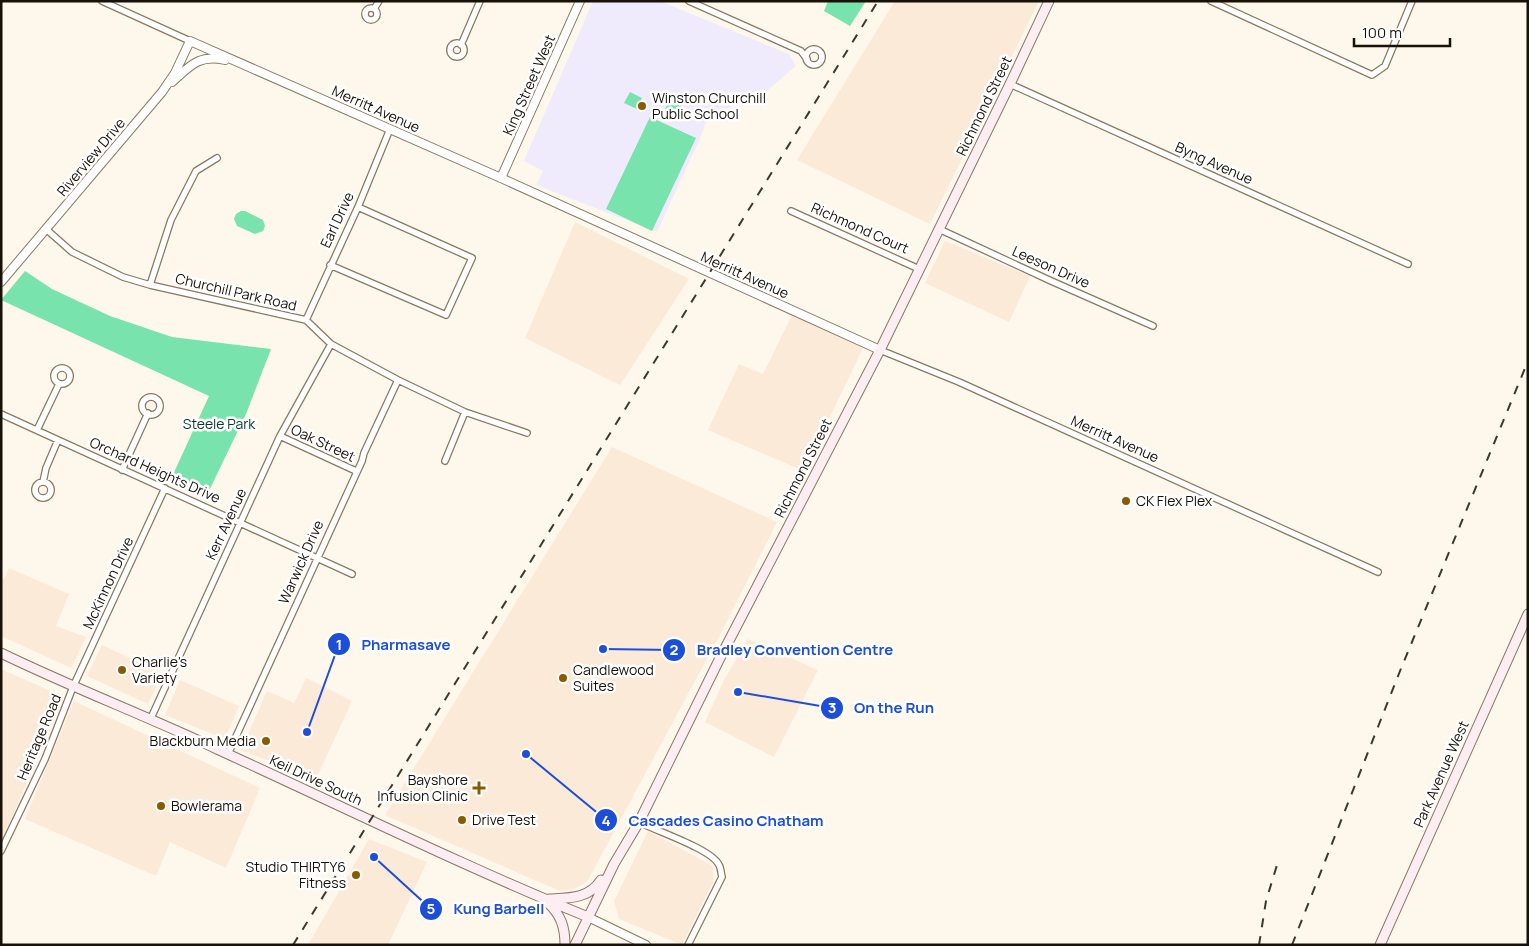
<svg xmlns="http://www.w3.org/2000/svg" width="1529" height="946" font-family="Manrope,sans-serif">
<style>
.commercial{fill:#fcead9}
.education{fill:#efebfd}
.green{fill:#78e3ad}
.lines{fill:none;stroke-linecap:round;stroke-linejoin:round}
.minor-casing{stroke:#8a7961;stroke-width:8}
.tertiary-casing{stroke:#8a7961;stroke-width:10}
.secondary-casing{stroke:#8a7961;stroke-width:11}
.minor{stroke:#fff;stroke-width:5.5}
.tertiary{stroke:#fff;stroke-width:8}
.secondary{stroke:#feedf2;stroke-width:9}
.rail{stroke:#3f382f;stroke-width:2;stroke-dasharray:9 9;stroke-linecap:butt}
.poi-dot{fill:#8a5a00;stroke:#fff;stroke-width:2}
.labels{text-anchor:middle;stroke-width:5;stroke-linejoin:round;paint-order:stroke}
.street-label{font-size:14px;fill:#171108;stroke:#fff}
.poi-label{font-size:14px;fill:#171108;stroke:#fff;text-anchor:start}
.park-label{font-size:14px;fill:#073924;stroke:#fff}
.leader{fill:none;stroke:#1d4ed8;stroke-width:2}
.callout-dot{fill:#1d4ed8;stroke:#fff;stroke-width:2}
.mark-label{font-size:15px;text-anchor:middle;font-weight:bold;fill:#fff}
.callout-label{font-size:15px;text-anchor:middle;font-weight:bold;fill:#1d4ed8;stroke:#fff;stroke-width:5;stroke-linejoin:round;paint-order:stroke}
</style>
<rect width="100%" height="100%" fill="#fef7ec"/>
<path class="commercial" d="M895,1H1039L930,224L797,160Z
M575,222L689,279L620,385L525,338Z
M945,241L1030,276L1009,322L925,283Z
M792,315L863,348L804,471L708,430L739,364L763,374Z
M612,447L777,522L723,629L587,882L574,889L560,891L385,815Z
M9,568L69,594L56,626L86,637L71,668L1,636V578L4,579Z
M748,639L818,670L774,757L705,722L724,680Z
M102,645L162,673L148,704L87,676Z
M1,669L64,697L1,842Z
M306,678L352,701L316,779L241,750L267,691L294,703Z
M180,680L239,706L225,739L165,715Z
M74,701L260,788L226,868L170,842L156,876L25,819Z
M648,831L713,866V882L682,945L619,919L614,901Z
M369,839L427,862L388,945H308Z"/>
<path class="education" d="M593,1H660L789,54L796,66L763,94L708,117L699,141L657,232L536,185L543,171L524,161Z"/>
<path class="green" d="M828,1H866L850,26L824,11Z
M630,92L642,98L637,109L624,103Z
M671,98L682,104L675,117L664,111Z
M650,117L696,138L652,231L606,209Z
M241,211H245L263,220L265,226L263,231L255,234L237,226L234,219L236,214Z
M25,271L52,289L110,316L172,337L271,349L246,414L207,495L171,479L209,396L1,300Z"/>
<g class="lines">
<g class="minor-casing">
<path id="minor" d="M102,1L190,41
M689,1L801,51L807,59
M1211,1L1372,75L1385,66L1412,1
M365 14a6 6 0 1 1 12 0a6 6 0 1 1-12 0Z
M374,9L379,1
M450 50a7 7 0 1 1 14 0a7 7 0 1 1-14 0Z
M461,45L480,1
M806 57a8 8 0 1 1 16 0a8 8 0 1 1-16 0Z
M1010,84L1408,264
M791,211L919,269
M46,229L72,252L123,277L150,285L306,320L331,344L398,380L465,412L527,433
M939,229L1049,280L1153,326
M330,265L446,315L472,258L358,207
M150,285L171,220L196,171L217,158
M306,320L358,207L390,129
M880,350L959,382L1378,572
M54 376a8 8 0 1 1 16 0a8 8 0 1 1-16 0Z
M142 406a9 9 0 1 1 18 0a9 9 0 1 1-18 0Z
M1,414L352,574
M37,430L59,384
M280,436L356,471
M445,461L465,412
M122,470L148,413
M35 490a8 8 0 1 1 16 0a8 8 0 1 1-16 0Z
M43,482L46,468L58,440
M151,718L280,436L331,344
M228,754L362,461L364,453L398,380
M639,822C656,831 712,849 719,865C721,868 721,873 722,877L688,945
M1,851L45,759L73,687L165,488"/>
</g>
<g class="tertiary-casing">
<path id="tertiary" d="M172,82C190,66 199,54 225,60
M501,178L580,1
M1,282L162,92L175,73L190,41L501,178L880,350
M588,917L646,945"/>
</g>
<g class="secondary-casing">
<path id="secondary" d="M1,653C73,688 147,716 219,750C342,806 463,866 588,917
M549,899C569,898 589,899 601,880
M548,903C561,915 565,927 565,945
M575,945L614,864L639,822L720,658L880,350L1010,84L1049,1
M1380,945L1528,614"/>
</g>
<use href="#minor" class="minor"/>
<use href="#tertiary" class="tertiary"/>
<use href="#secondary" class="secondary"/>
<path class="rail" d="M293,945L878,1
M1259,945L1266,901L1277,865
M1292,945L1400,671L1528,361"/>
</g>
<g class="poi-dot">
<circle cx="642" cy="106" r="5"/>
<circle cx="1126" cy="501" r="5"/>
<circle cx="122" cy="670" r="5"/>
<circle cx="563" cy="678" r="5"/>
<circle cx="266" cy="741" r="5"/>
<path d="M476.5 780.5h5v5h5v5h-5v5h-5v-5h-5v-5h5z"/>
<circle cx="161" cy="806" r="5"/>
<circle cx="462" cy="820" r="5"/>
<circle cx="356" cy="875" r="5"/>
</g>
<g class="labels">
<g class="street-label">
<text transform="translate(529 85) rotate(-66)" y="5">King Street West</text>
<text transform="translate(984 106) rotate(-64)" y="5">Richmond Street</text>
<text transform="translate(376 109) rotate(24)" y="5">Merritt Avenue</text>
<text transform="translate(91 157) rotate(-50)" y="5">Riverview Drive</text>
<text transform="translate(1214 163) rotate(24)" y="5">Byng Avenue</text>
<text transform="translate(337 220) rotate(-65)" y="5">Earl Drive</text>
<text transform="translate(860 228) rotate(24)" y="5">Richmond Court</text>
<text transform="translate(1051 267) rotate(24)" y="5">Leeson Drive</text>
<text transform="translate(745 275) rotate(24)" y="5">Merritt Avenue</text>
<text transform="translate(236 292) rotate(13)" y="5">Churchill Park Road</text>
<text transform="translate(1115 439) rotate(24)" y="5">Merritt Avenue</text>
<text transform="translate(323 443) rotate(25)" y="5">Oak Street</text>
<text transform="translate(803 468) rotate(-63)" y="5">Richmond Street</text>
<text transform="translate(155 470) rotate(24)" y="5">Orchard Heights Drive</text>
<text transform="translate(226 524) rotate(-65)" y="5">Kerr Avenue</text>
<text transform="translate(301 562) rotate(-66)" y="5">Warwick Drive</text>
<text transform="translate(108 583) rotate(-65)" y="5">McKinnon Drive</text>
<text transform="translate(39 737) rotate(-67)" y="5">Heritage Road</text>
<text transform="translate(1441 774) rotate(-66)" y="5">Park Avenue West</text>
<text transform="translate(316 780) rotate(25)" y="5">Keil Drive South</text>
</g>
<g class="poi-label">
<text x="652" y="103">Winston Churchill<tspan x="652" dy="16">Public School</tspan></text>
<text x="1136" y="506">CK Flex Plex</text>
<text x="132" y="667">Charlie's<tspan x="132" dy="16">Variety</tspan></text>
<text x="573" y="675">Candlewood<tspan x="573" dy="16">Suites</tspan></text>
<text x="256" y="746" text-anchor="end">Blackburn Media</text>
<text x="468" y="785" text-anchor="end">Bayshore<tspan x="468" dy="16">Infusion Clinic</tspan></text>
<text x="171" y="811">Bowlerama</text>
<text x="472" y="825">Drive Test</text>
<text x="346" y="872" text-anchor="end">Studio THIRTY6<tspan x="346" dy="16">Fitness</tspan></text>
</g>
<g class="park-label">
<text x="219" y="429">Steele Park</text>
</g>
</g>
<path class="leader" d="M307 732L339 644M603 649L674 650M738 692L832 708M526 754L606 820M374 857L431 909"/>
<g class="callout-dot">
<circle cx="307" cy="732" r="5"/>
<circle cx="603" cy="649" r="5"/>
<circle cx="738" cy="692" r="5"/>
<circle cx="526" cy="754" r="5"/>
<circle cx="374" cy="857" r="5"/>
<circle cx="339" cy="644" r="12"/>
<circle cx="674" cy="650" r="12"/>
<circle cx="832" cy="708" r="12"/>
<circle cx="606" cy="820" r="12"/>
<circle cx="431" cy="909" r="12"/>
</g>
<g class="mark-label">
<text x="339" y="650">1</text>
<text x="674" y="655">2</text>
<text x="832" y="713">3</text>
<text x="606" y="826">4</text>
<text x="431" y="914">5</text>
</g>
<g class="callout-label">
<text x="406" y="650">Pharmasave</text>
<text x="795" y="655">Bradley Convention Centre</text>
<text x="894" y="713">On the Run</text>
<text x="726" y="826">Cascades Casino Chatham</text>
<text x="499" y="914">Kung Barbell</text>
</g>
<rect width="1529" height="946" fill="none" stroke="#171108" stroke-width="5"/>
<path d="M1354 38v8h96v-8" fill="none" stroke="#171108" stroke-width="2.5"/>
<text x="1362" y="38" font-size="15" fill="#171108" stroke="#ffffff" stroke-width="4" paint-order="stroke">100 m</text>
</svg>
